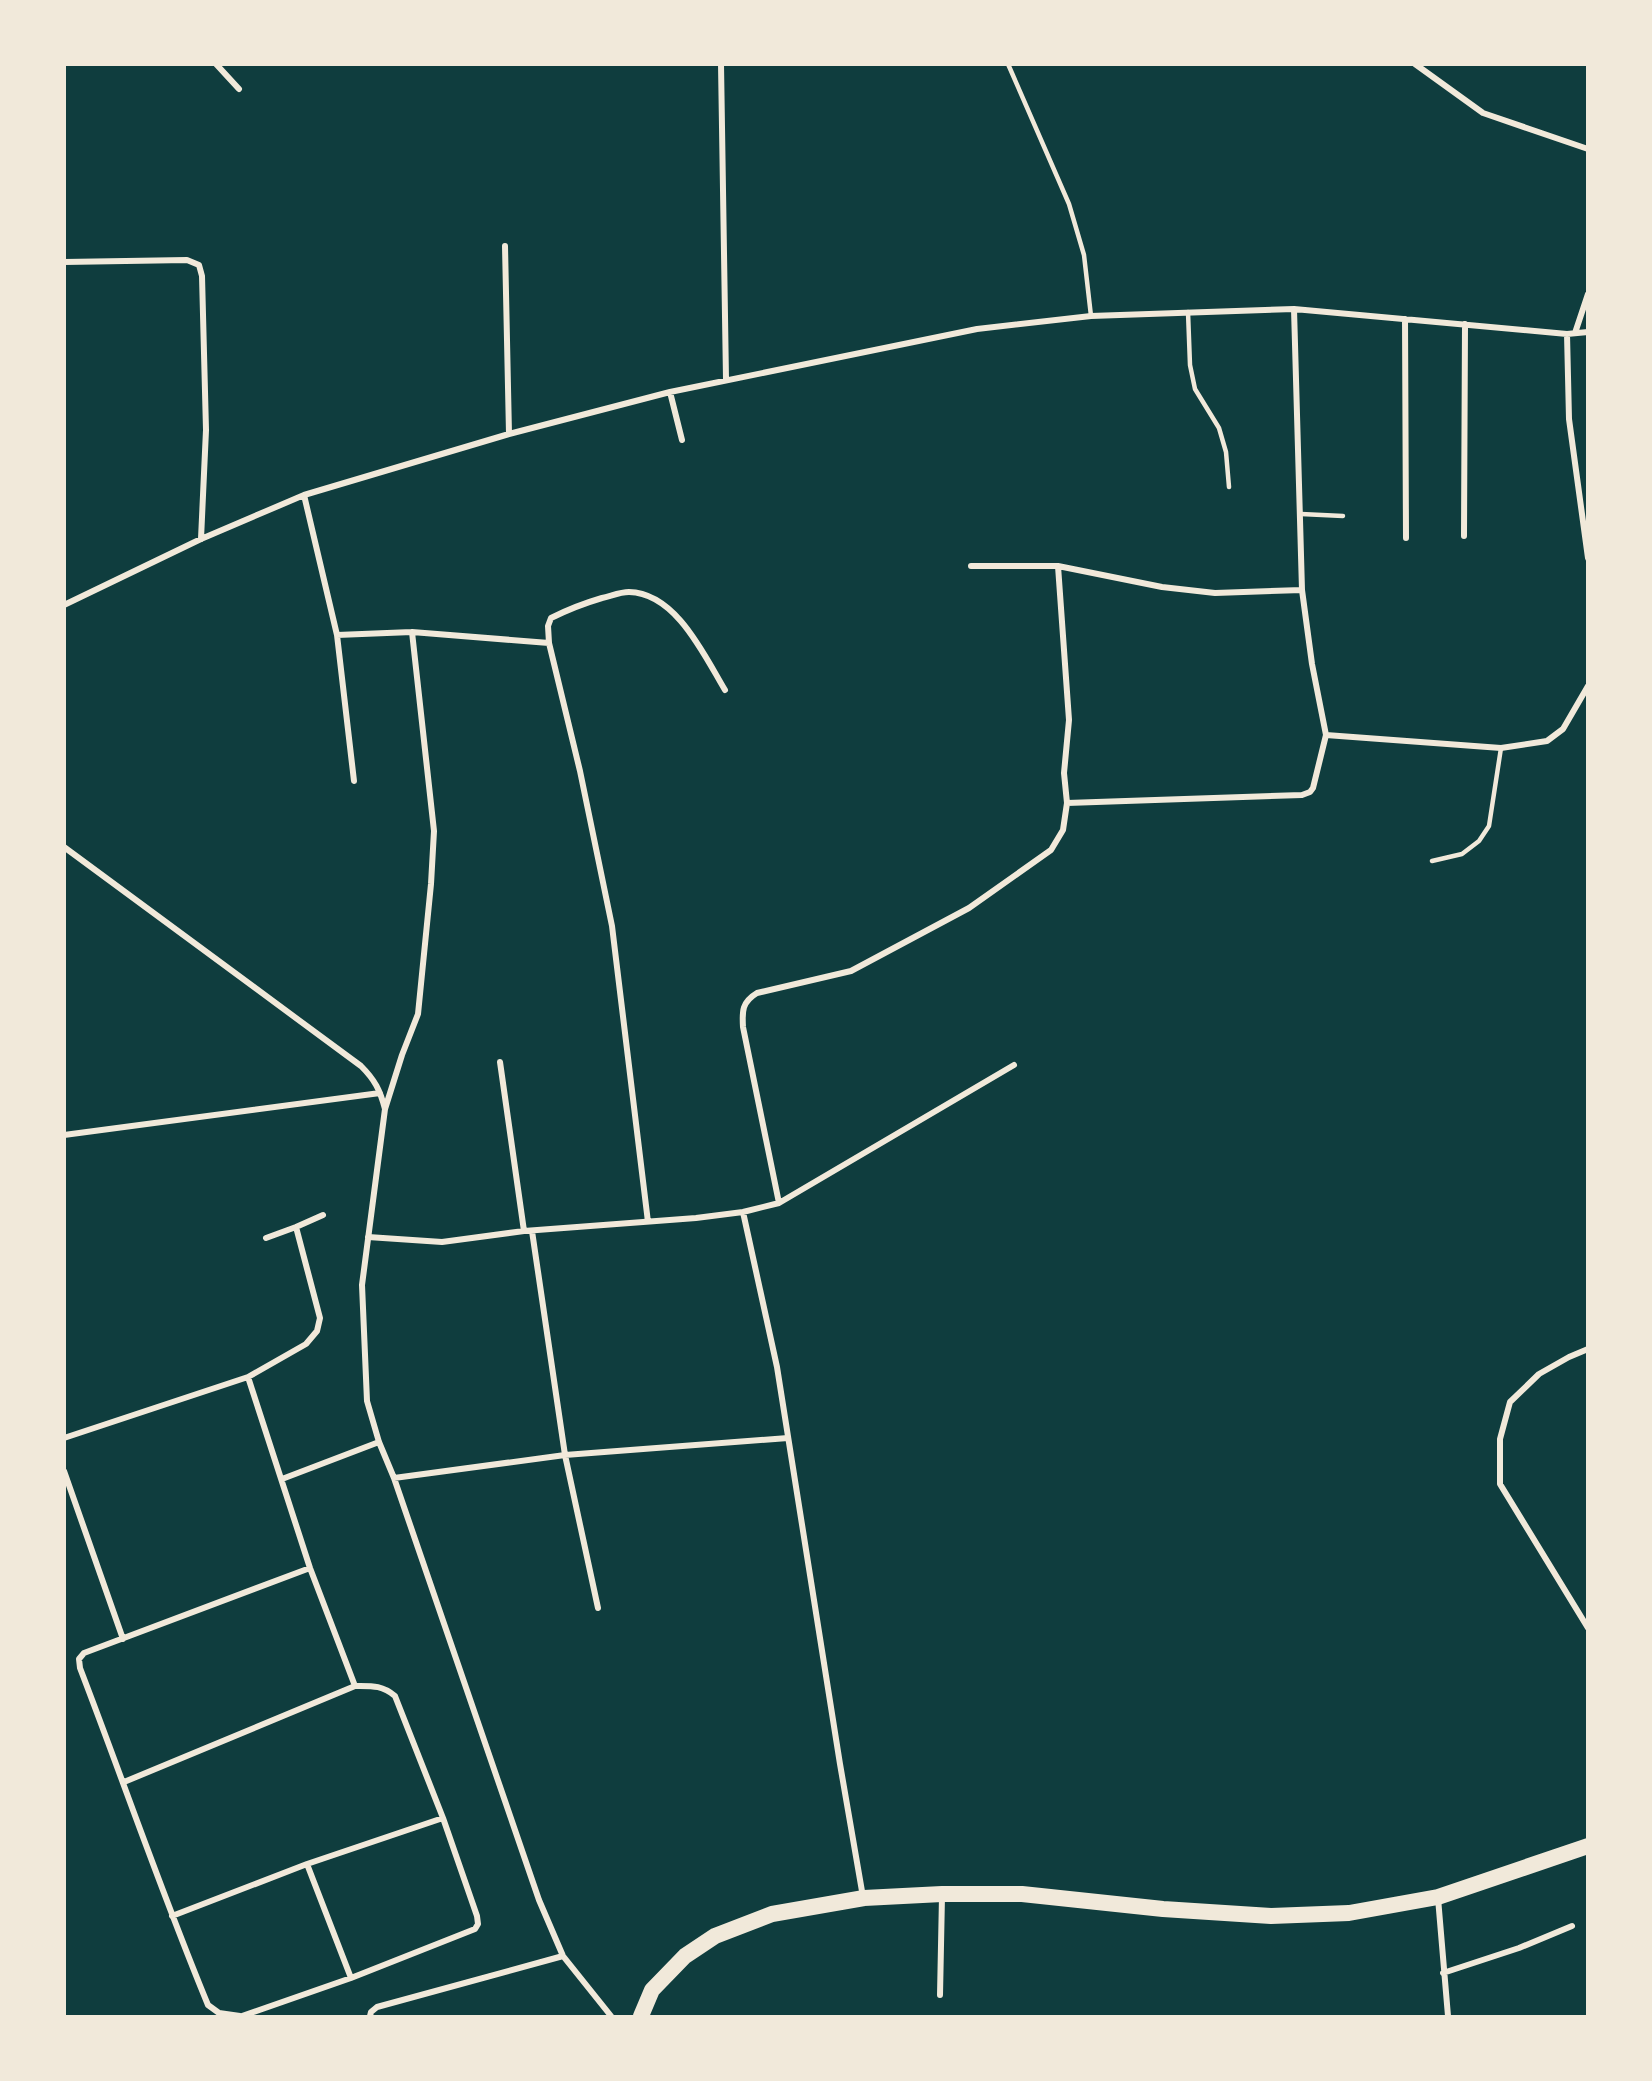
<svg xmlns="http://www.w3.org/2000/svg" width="1652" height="2081" font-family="'Exo 2',sans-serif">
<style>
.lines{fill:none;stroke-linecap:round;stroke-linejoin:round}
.service{stroke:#f1e9da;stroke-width:4.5}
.minor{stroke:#f1e9da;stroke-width:6}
.trunk{stroke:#f1e9da;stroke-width:16}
</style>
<rect width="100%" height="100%" fill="#0f3d3e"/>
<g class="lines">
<path class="service" d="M1008,64L1069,204L1084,255L1091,316
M1188,312L1190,365L1195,389L1219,428L1226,452L1229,487
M1301,514L1343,516
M1432,861L1462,854L1479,841L1489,826L1501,748"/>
<path class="minor" d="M216,64L239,89
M721,64L726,379
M1415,64L1483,113L1588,149
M505,246L509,434
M64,262L187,260L199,265L202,276L206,430L201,539
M1294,309L1302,590L1312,664L1326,735L1501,748L1547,741L1563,729L1588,686
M1405,319L1406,538
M1575,333L1588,294
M1567,334L1569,419L1588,558
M670,392L682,440
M304,495L337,635L354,781
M1464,536L1465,324
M971,566H1058L1162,587L1215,593L1302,590
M64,605L201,539L304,495L509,434L670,392L977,329L1091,316L1294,309L1567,334L1588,332
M337,635L412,632L549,643L580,771L612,926L648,1222
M549,643L548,626L551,618C567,610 585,603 602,598C611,596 620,592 629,592C676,593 704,655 725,690
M1067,803L1302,795L1310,792L1313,788L1326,735
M64,847L361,1066C375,1080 380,1090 385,1109L362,1285L367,1401L379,1442L394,1478L539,1900L563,1956L611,2016
M500,1062L524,1231
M385,1109L402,1055L418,1014L431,884L434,831L412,632
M64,1135L380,1093
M779,1203L743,1027C742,1011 742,1002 757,993L851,971L969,908L1051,850L1063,830L1067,803L1064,773L1069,720L1058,566
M743,1212L777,1367L840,1764L863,1897
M532,1231L565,1455L598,1608
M368,1237L442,1242L524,1231L696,1218L743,1212L779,1203L1014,1065
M266,1238L296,1227L323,1215
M1588,1349L1569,1357L1539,1374L1510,1402L1500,1439V1484L1588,1628
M248,1377L310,1568L355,1686
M64,1438L248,1377L306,1344L317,1331L320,1318L296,1227
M64,1471L123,1639
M394,1478L565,1455L788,1438
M282,1479L379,1442
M124,1782L355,1686C372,1686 382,1685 395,1696L443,1818L477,1916L478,1924L475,1929L351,1978L242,2016
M307,1864L351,1978
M1438,1898L1448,2016
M172,1916L307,1864L443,1818
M1443,1973L1519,1948L1572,1926
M940,1995L942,1896
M240,2016L219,2013L208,2005C162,1894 123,1780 80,1668L79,1659L84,1653L310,1568
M370,2016L371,2012L377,2007L563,1956"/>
<path class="trunk" d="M641,2016L652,1990L685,1956L715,1936L772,1914L864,1898L942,1894H1022L1163,1909L1271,1916L1349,1913L1438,1897L1588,1846"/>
</g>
<rect width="1652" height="2081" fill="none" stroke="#f1e9da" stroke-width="132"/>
</svg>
